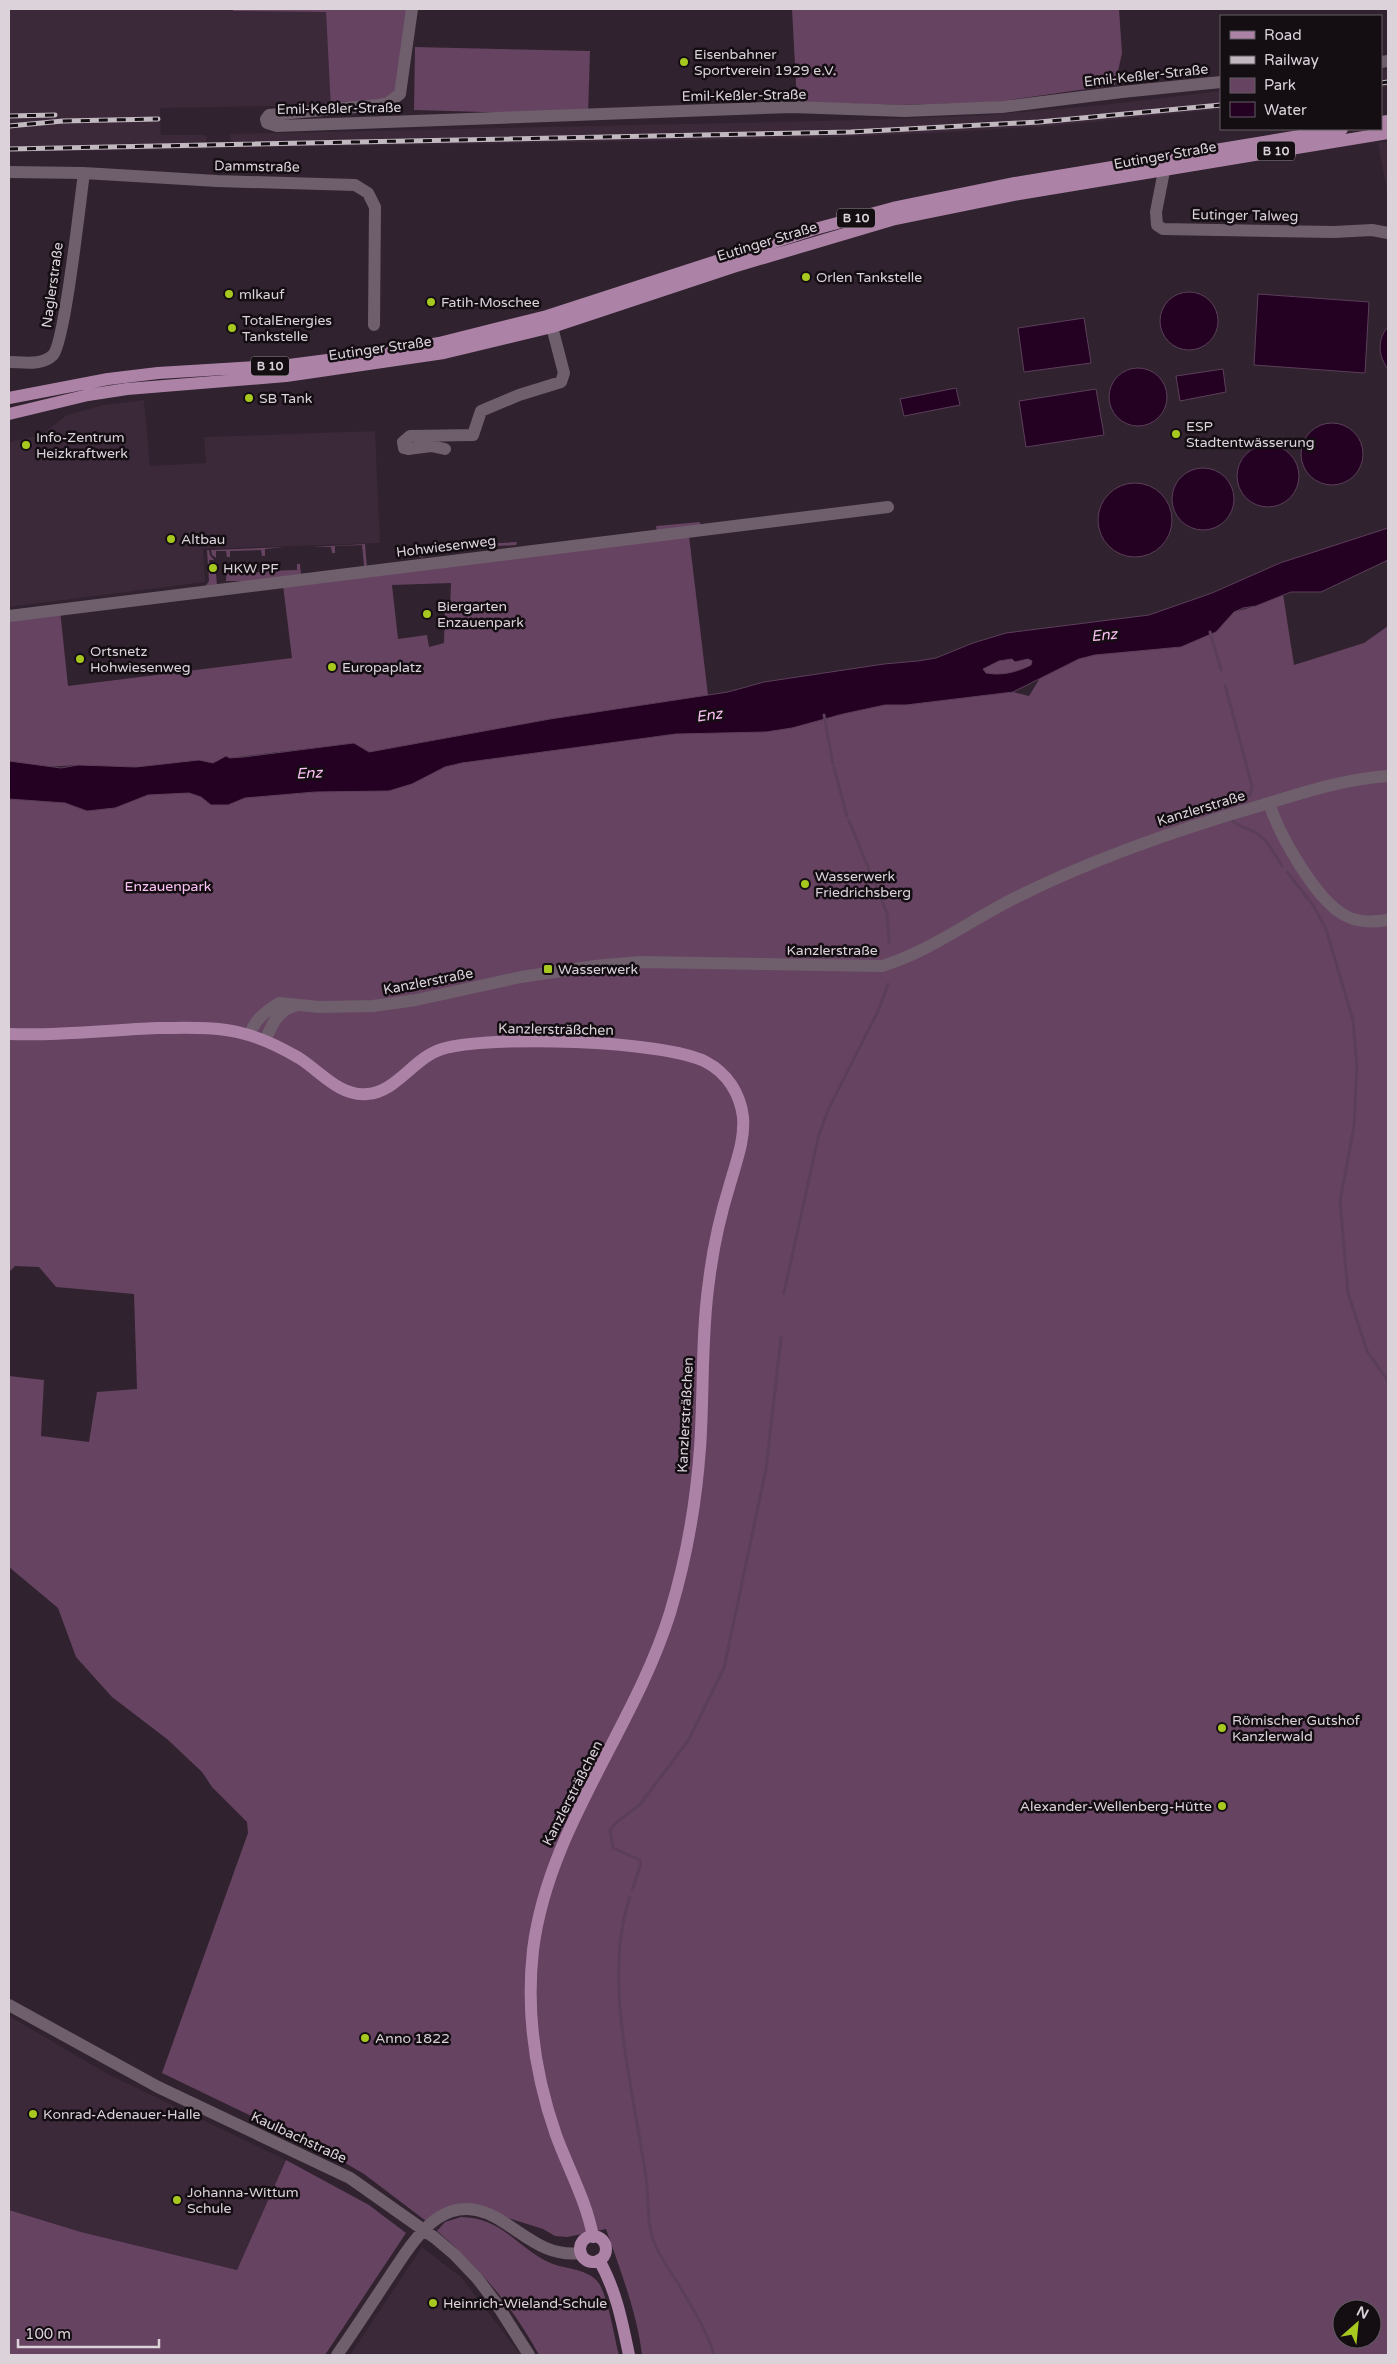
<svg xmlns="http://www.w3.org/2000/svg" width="1397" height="2364" font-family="'Varela Round',sans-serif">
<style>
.built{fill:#3b2839}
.green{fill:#664361;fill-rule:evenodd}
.water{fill:#240022;stroke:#5b3f59;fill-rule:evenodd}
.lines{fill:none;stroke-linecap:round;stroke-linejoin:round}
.stream{stroke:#5b3f59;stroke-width:3}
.minor{stroke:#6f5e6c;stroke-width:12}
.major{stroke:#ac83a7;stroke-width:12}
.rail-casing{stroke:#c2b8c0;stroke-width:5}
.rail{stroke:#140e13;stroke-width:3;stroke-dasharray:9;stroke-linecap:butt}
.poi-dot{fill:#a7c81f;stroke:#140e13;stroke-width:2}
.labels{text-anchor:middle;stroke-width:5;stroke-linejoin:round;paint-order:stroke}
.shield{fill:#140e13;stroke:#9f979e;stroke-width:1}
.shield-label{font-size:12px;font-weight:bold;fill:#dbd2da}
.poi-label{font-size:14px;fill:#dbd2da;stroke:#140e13;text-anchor:start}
.street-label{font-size:14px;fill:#dbd2da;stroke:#140e13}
.park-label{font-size:14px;fill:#fec2f6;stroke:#140e13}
.water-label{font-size:15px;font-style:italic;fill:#fcc0f4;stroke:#140e13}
</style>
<rect width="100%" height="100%" fill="#30222e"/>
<path class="built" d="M9,9H233L234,11L326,12L331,105L160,108L161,135H206L207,149L9,152Z
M1388,69V86L1381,87V70Z
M1221,91V109L1052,126L932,133L812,138L231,148L230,134L862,120L988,115L1102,105Z
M1388,141V196L1378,143Z
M144,400L150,466L206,463L204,437L375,431L380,543L203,549L205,582L9,607V442L41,435L67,415L103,405Z
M9,2016L108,2074L286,2160L237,2270L81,2232L9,2210Z
M422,2247L462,2278L521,2355H350Z"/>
<path class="green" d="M233,9H411L400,94L331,110L326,12L233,11Z
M792,9H1119L1122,53L1115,85L995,102L902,105L797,102Z
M415,47L590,51L588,115L414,110Z
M700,522V526L657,532L656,526Z
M689,536L708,695L550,719L369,752L354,743L346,744L230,758L213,763L199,760L136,767L78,765L45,767L9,761V616L60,610L68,686L292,658L283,585ZM451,583L450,609H445L444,643L429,647L427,635L398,639L392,585Z
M460,541H462L464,545L517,542L516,545L462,548Z
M365,544L367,568L364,566L362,545L335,546V553H332L331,547H313Z
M285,547L265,549V556H262L261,550L230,551V557H227L226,551H216V558L212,555L211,550Z
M436,549L437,553L423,555V558L418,556L417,551Z
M207,550H209L210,555L214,560H209L210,574H216L217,585L204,588L209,581Z
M297,564H300L301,574L247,581H226L227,567L230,566L231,573L262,572V565H265L266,571L297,570Z
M1283,594L1294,665L1364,643L1388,626V2355H642C637,2312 620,2270 606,2229L567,2237L555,2236L543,2229L498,2215L483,2206L426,2221L364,2174L330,2154L162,2073L248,1833L247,1822L212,1787L202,1772L167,1739L112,1697L76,1657L58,1608L9,1567V1376L44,1380L41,1436L89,1442L97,1392L137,1389L134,1294L56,1287L39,1267L15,1266L9,1272V799L65,803L87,811L115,808L148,795L164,794L189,793L201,797L211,805H228L245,798L412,784L445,767L462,763L676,734L766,732L792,728L843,714L885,705H906L1013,692L1029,696L1040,678L1079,659L1095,655L1159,649L1205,636L1216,632L1234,612L1256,606ZM1342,2309H1372V2339H1342Z
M1012,659L1016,662L1028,659L1032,661V665C1017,672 1002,676 986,673L983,669L999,661Z
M286,2160L369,2205L406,2233L325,2355H9V2210L81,2232L237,2270Z
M461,2217C506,2217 522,2256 559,2266C572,2269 592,2271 600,2285C609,2302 614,2336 619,2355H539C513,2307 479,2267 437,2231L445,2222Z"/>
<path class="water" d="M1160 321a29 29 0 1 1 58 0a29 29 0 1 1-58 0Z
M1258,294L1369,302L1365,373L1254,365Z
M1084,318L1091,363L1024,372L1018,328Z
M1388,327V369C1378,356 1377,339 1388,327Z
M1109 397a29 29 0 1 1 58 0a29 29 0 1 1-58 0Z
M1223,369L1226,392L1180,401L1176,376Z
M956,388L960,405L904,416L900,399Z
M1096,389L1104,435L1026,447L1019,401Z
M1301 454a31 31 0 1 1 62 0a31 31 0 1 1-62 0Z
M1237 476a31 31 0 1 1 62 0a31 31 0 1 1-62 0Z
M1172 499a31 31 0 1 1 62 0a31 31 0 1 1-62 0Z
M1098 520a37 37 0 1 1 74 0a37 37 0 1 1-74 0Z
M1388,528V560L1321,592H1291L1256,606L1243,608L1234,612L1216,632L1181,647L1095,655L1079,659L1013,692L906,705H885L843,714L792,728L766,732L676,734L462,763L445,767L412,784L389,791L315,792L245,798L228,805H211L201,797L189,793L148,795L115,808L87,811L65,803L9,799V761L61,768L78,765L136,767L199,760L213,763L226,756L230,758L244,757L346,744L354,743L369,752L550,719L728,692L764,682L884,664L918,661L936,658L973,643L1006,633L1149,615L1212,593L1280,563ZM1012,659L1015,662L1028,659L1032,661L1031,665C1017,672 1002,676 986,673L983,669L999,661Z"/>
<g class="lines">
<path class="stream" d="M1210,632L1221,670
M1225,685L1252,786L1250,795L1228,802L1226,810
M824,715L833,764
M834,768L847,816
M1230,819C1238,827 1249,828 1258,834C1269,842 1275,855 1282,866
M849,821L887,913L889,942
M1287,872L1313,905L1326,929L1353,1020L1357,1067L1354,1126L1340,1201L1348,1293L1367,1351L1388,1381
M784,1293L818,1138L828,1110L879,1009L888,984
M632,1890L640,1867V1860L613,1848L610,1830C617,1818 632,1813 641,1803L688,1741L724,1668L766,1469L781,1338
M630,1897C602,1977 633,2088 645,2171C649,2193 646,2221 654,2242C660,2258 670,2270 679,2285C692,2308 707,2330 714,2355"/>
<path class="minor" d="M412,9L400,94L388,103L378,105L269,115L266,119L267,123L277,126L792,107L905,111L1002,107L1122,92L1221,82
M1381,62L1388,61
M1164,171L1156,212L1157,225L1163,229L1334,232L1372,230L1388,233
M9,172L84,173L217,181L355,185L368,193L375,207L374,325
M9,362C23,362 42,366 53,355C65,342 80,201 84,173
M445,449L431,446L408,449L404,448L403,442L410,436L473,435L481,411L519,395L561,382L564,373L552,327
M9,616L888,507
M1269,803C1279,834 1316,901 1346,916C1360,923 1373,922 1388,920
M250,1035C254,1020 266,1011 279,1003L320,1007L373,1006L416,1000L521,977L595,966L640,962L882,966C931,951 972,919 1017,897C1095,858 1176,830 1259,806C1302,793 1343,779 1388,776
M265,1040C272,1025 278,1010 295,1006
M9,2005L158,2087L350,2178L435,2238L455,2255L477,2278L496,2303L529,2355
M337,2355C354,2331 370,2306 386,2282C416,2237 445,2183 505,2223C530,2239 549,2257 581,2253"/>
<path class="major" d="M1381,122L1388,121
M9,398L108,379L158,373L289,365L381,353L439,343L547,316L815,229L893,208L1015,183L1342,129
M9,414L88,395L127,389L286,376L444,353L552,327L733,267L895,219L1019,194L1388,133
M9,1034C58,1036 107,1030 157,1028C186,1028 216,1026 245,1034C264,1039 282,1048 299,1058C320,1071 340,1097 367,1094C397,1092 413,1058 442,1049C488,1035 664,1040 706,1062C727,1073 740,1093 743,1117C745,1140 736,1162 730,1184C720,1216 713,1248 709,1281C701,1336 704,1392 700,1448C696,1504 686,1560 670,1613C634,1729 548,1828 533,1950C526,2013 535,2075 556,2135C568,2168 587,2202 593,2237
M580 2249a13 13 0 1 1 26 0a13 13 0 1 1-26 0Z
M599,2260C616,2290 622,2321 629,2355"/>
<g class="rail-casing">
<path id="rail" d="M1381,83L1388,82
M9,116L55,115
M9,126L63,121L158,119
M9,149L851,132L1039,122L1221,105"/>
</g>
<use href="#rail" class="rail"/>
</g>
<g class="poi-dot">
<circle cx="684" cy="62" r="5"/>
<circle cx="806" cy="277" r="5"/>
<circle cx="229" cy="294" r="5"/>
<circle cx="431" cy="302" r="5"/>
<circle cx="232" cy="328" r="5"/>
<circle cx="249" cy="398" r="5"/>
<circle cx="1176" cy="434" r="5"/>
<circle cx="26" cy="445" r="5"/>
<circle cx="171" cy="539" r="5"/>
<circle cx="213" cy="568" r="5"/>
<circle cx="427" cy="614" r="5"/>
<circle cx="80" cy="659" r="5"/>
<circle cx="332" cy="667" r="5"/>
<circle cx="805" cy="884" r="5"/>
<rect x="543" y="964" width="10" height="10" rx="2.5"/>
<circle cx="1222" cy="1728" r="5"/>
<circle cx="1222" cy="1806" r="5"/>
<circle cx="365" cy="2038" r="5"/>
<circle cx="33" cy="2114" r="5"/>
<circle cx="177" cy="2200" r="5"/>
<circle cx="433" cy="2303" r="5"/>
</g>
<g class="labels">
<g class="shield">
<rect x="1257" y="141.5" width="38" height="19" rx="4"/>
<rect x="837" y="208.5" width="38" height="19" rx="4"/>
<rect x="251" y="356.5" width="38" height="19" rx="4"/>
</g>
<g class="shield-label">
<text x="1276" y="155">B 10</text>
<text x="856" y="222">B 10</text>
<text x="270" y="370">B 10</text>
</g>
<g class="poi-label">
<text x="694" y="59">Eisenbahner<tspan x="694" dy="16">Sportverein 1929 e.V.</tspan></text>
<text x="816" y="282">Orlen Tankstelle</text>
<text x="239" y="299">mlkauf</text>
<text x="441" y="307">Fatih-Moschee</text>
<text x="242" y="325">TotalEnergies<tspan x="242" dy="16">Tankstelle</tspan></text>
<text x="259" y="403">SB Tank</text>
<text x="1186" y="431">ESP<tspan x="1186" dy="16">Stadtentwässerung</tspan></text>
<text x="36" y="442">Info-Zentrum<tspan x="36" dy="16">Heizkraftwerk</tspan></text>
<text x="181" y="544">Altbau</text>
<text x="223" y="573">HKW PF</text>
<text x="437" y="611">Biergarten<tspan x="437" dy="16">Enzauenpark</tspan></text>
<text x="90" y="656">Ortsnetz<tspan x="90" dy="16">Hohwiesenweg</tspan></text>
<text x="342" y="672">Europaplatz</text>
<text x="815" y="881">Wasserwerk<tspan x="815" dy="16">Friedrichsberg</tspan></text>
<text x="558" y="974">Wasserwerk</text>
<text x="1232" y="1725">Römischer Gutshof<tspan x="1232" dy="16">Kanzlerwald</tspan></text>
<text x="1212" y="1811" text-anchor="end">Alexander-Wellenberg-Hütte</text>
<text x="375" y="2043">Anno 1822</text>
<text x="43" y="2119">Konrad-Adenauer-Halle</text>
<text x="187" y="2197">Johanna-Wittum<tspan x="187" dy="16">Schule</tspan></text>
<text x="443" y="2308">Heinrich-Wieland-Schule</text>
</g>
<g class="street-label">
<text transform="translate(1146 75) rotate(-6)" y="5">Emil-Keßler-Straße</text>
<text transform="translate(744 95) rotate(-1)" y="5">Emil-Keßler-Straße</text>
<text transform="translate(339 108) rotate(-1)" y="5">Emil-Keßler-Straße</text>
<text transform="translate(1165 155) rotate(-10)" y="5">Eutinger Straße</text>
<text transform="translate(257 166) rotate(1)" y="5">Dammstraße</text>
<text transform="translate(1245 215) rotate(1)" y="5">Eutinger Talweg</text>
<text transform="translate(767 241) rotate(-17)" y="5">Eutinger Straße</text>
<text transform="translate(52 285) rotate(-82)" y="5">Naglerstraße</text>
<text transform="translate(380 348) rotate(-8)" y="5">Eutinger Straße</text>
<text transform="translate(446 546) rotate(-7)" y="5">Hohwiesenweg</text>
<text transform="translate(1201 808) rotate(-17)" y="5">Kanzlerstraße</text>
<text x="832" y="955">Kanzlerstraße</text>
<text transform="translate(428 981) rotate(-11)" y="5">Kanzlerstraße</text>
<text transform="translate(556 1029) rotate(1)" y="5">Kanzlersträßchen</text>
<text transform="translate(685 1415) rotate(-87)" y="5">Kanzlersträßchen</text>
<text transform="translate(572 1793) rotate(-63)" y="5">Kanzlersträßchen</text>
<text transform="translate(299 2137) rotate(25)" y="5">Kaulbachstraße</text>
</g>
<g class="park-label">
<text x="168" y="891">Enzauenpark</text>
</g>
<g class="water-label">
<text transform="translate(1104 635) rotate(-6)" y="5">Enz</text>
<text transform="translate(709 715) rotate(-8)" y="5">Enz</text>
<text transform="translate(309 773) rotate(-2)" y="5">Enz</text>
</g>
</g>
<rect width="1397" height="2364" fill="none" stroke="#dbd2da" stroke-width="20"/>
<rect x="1220" y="15" width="162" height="115" fill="#140e13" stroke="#645c63"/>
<rect x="1230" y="31" width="25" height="8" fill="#ac83a7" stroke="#645c63"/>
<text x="1264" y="40" font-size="15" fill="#dbd2da">Road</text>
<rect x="1230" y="56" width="25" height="8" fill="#c2b8c0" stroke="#645c63"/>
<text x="1264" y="65" font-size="15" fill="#dbd2da">Railway</text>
<rect x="1230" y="78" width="25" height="15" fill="#664361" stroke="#645c63"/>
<text x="1264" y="90" font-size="15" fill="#dbd2da">Park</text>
<rect x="1230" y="102" width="25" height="15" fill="#240022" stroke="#645c63"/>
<text x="1264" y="115" font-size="15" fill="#dbd2da">Water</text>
<g transform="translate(1357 2324) rotate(27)"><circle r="24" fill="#140e13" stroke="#645c63"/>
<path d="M0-4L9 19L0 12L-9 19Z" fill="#a7c81f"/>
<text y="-8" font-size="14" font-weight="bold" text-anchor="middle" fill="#dbd2da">N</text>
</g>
<path d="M18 2339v8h141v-8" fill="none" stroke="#dbd2da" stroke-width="2.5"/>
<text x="25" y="2339" font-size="15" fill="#dbd2da" stroke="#140e13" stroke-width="4" paint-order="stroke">100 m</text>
</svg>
